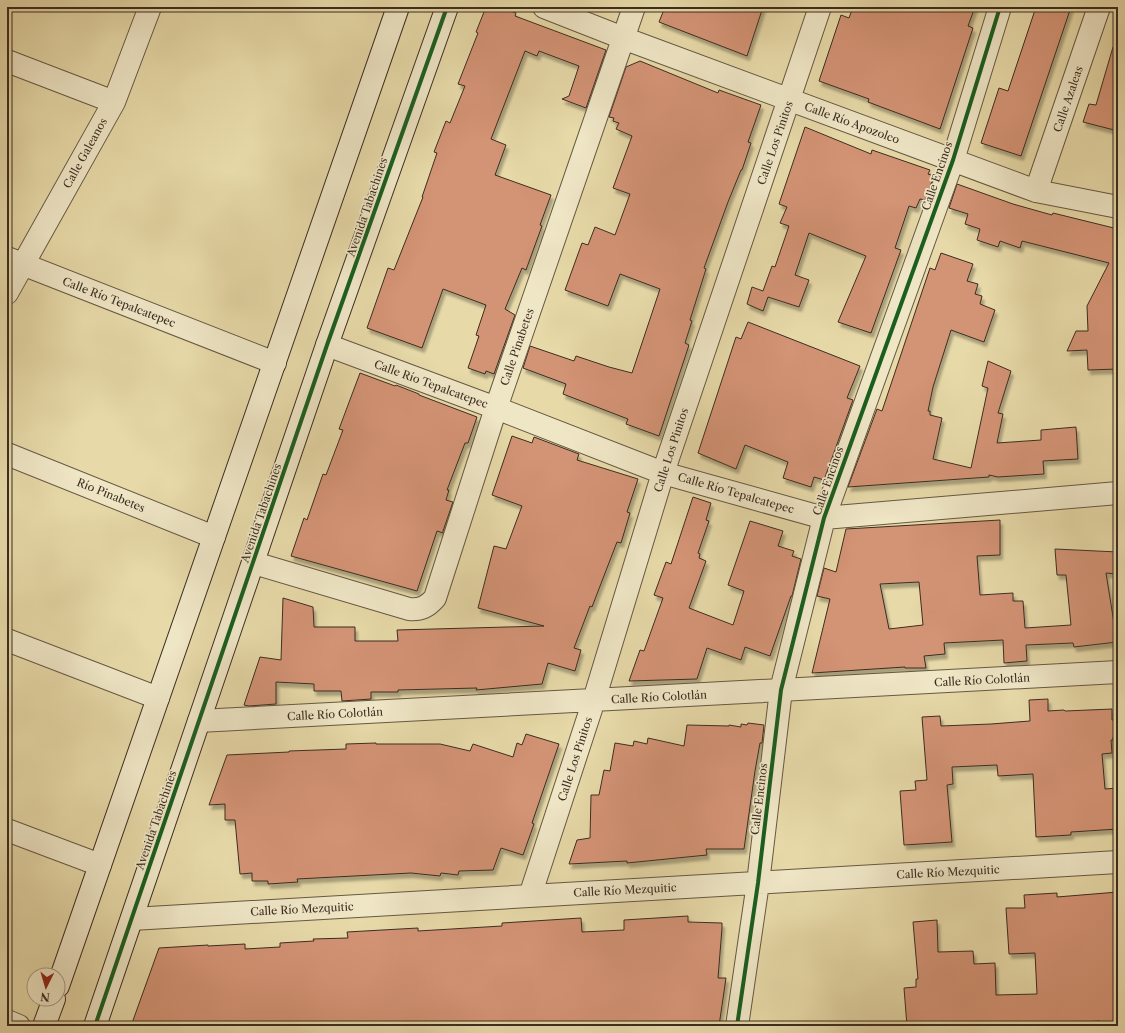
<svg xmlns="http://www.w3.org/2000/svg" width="1125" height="1033" font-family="'Libre Caslon Text',serif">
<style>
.building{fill:#d39374;stroke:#3b2d21;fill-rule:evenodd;filter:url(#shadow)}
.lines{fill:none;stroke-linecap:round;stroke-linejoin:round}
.street-casing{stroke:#665843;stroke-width:24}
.secondary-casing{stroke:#3b2d21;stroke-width:24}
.street{stroke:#efe6c6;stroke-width:22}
.secondary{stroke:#efe6c6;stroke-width:22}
.cycleway-casing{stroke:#efe6c6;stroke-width:6}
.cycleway{stroke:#1b5e20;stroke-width:4}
.labels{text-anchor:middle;stroke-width:3.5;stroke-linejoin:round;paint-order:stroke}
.street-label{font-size:11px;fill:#3b2d21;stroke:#efe6c6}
</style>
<defs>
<filter id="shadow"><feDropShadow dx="2.5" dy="4.5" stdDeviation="1" flood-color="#0004"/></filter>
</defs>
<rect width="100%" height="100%" fill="#e7d9a8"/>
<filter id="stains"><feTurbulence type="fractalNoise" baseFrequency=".005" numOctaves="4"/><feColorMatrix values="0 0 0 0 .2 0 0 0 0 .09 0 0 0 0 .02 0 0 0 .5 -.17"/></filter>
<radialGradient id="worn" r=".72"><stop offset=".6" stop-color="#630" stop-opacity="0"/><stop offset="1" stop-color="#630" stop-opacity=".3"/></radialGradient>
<path class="building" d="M486,7H501L516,13L515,16L606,50L586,108L562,99L569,96L579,66L539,51L537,56L525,51L491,139L506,145L495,175L551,195L540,225L542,226L526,270L522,268L505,309L515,315L494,374L486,371L485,374L468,368L479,336L476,335L486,305L443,289L422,348L367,328L388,268L394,270L423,197H422L437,153L434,152L446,121L450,123L465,86L458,84L478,33L476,32Z
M665,7H763L747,56L659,22Z
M853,7H975L968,26L973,28L940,129L868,102L869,99L819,81L841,15L849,18Z
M1036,7H1071L1021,156L981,143L999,88L1008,91Z
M1113,47L1118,48V131L1083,122L1089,104L1096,105Z
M640,61L718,93L719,90L761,105L748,142L751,143L742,170H741L728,202L704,268L706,269L690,320L692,321L685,343L689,345L659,436L626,424L628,419L563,394L566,384L523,368L530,346L574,361L576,356L609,367L632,373L660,289L620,274L608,306L565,290L582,243L588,245L595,227L615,235L630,194L613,188L632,136L616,129L619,123L613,121L614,118L609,117L626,67Z
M805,127L871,154L872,150L930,170L928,174L934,176L925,200L920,199L916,208L909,206L895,248L901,250L871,333L838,322L866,256L809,233L795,275L809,280L799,307L768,297L763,311L747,304L752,287L763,291L772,266L775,267L789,226L780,223L787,207L779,204Z
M957,184L1013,204L1052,215L1053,213L1118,229V369L1088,370L1087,350L1067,351L1076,331H1088L1087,306L1109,263L1022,241L1020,248L1000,241L998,247L977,240L980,229L965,224L968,214L949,208Z
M941,253L973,264L967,281L978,284L975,294L982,296L980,304L995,310L984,342L951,330L933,387L928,411H930V415L942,418L933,459L971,468L988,388L982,386L988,361L1011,371L998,413L1003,414L997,443L1041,440V430L1076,427L1078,459L1043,461L1044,474L998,477L989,475V477L848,487L877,409L882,411L930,268L935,270Z
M748,322L860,366L847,398L853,400L824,480L814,477L811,487L783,478L788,462L745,445L736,469L698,453L736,337L741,339Z
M360,373L395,386L396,385L419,394V395L477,417L468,443H465L447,490H449L446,500L453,502L443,531V533L437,531L417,591L291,556L304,518L307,520L323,474L326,475L343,430L339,429Z
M512,436L532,443L534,437L579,454L577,460L638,479L627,512L630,513L621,543L617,542L592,607L590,606L574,648L581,650L575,671L548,663L542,684L476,690L477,688L398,690V692H371V699L342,701L341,691H314V684L276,682V704L249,706L244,705L260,657L281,660L283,598L313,607L314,627H355V641H398L397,630L544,626L478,608L494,546L506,549L522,506L492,495Z
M693,497L711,503L706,520L709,521L698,553L700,554L699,558L706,561L689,608L733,625L744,591L728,585L750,521L783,531L778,546L794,551L792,556L801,559L792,596H791L770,656L745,647L741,660L707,648L697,679L629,681L640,650L644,651L663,598L654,595L666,562L671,564Z
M1000,520V555L977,556L980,595L1013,593V601H1023L1025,628L1071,625L1066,575H1057L1055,549L1118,552V574L1106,573L1117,642L1074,647L1073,643L1026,645L1027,661L1004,663L1003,640L944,643L945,654L924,656L926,668H905V667L812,673L830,599L817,596L824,568L836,572L846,529ZM919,582L923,625L889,629L880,584Z
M1048,699V711L1064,710L1065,711L1112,709V720L1118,719V737H1113V740H1111L1112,753L1102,754L1105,789L1118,788V829L1071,832V835L1036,837L1033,774L998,776L997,765L952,767L953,784L947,785L952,842L904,845L900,791L916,790L915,781L927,780L922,717L940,716L941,726L991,724L1030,721L1029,700Z
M748,723L764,725L762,743H760L755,771L744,849H706L707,855L627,863V861L569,864L577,840L590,838L591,795H599L604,770L610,771L615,743L633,746L634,741L647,744L648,738L684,746L687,725L729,726V725L741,727V724L747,725Z
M526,734L559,744L532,823L534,824L523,855L501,848L493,870L459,871L458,875L441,873L440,876L411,873L297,879L298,882L268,884V881H252V873L240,874L235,820H225V804L209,805L227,755L289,752V751L346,749V744L376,743V744H440L470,751L473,744L513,757L517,743L522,745Z
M1118,892V1026H1100V1021L1048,1024V1025L1029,1026H998V1025L970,1026H907L904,988L916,987V979H918L913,922L937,920L938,952L973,951L974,964L995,963L996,995L1037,994L1035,953L1009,954L1006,908H1025L1024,895L1057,893V897Z
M688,916V922L722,923V928L718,978H726L719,1026H131L159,948L208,945V946L245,944V949L280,947V943L314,941L313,939L348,938L347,932L418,928V931L502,926V923L581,918L582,932L624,930V920Z"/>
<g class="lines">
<g class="street-casing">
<path id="street" d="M544,7L623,38L1036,191L1118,207
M7,61L114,102
M1036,191L1099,7
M7,258L275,363
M7,293L114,102L150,7
M327,345L496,408L663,473L824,518L1118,493
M7,454L214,537
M254,563L409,609C421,610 427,607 435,598L496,408L634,7
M7,640L158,698
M199,721L1118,672
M7,830L100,865
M530,896L594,700L663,473L820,7
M132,919L1118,862
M7,1021L19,1026
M737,1026L758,883L781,690L824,518L953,160L1000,7"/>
</g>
<g class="secondary-casing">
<path id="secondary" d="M58,986L398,7
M44,1026L54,999
M95,1026L327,345L447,7"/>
</g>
<use href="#street" class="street"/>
<use href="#secondary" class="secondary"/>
<g class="cycleway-casing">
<path id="cycleway" d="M95,1026L327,345L447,7
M737,1026L758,883L781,690L824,518L953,160L1000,7"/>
</g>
<use href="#cycleway" class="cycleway"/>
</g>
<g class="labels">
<g class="street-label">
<text transform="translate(1068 99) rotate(-71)" y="4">Calle Azaleas</text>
<text transform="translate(852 123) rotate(20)" y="4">Calle Río Apozolco</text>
<text transform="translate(775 143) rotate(-71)" y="4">Calle Los Pinitos</text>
<text transform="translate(85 153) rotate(-61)" y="4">Calle Galeanos</text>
<text transform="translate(937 176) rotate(-71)" y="4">Calle Encinos</text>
<text transform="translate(367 207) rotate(-71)" y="4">Avenida Tabachines</text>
<text transform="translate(119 302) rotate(21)" y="4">Calle Río Tepalcatepec</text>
<text transform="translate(517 347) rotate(-71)" y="4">Calle Pinabetes</text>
<text transform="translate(431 384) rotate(20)" y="4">Calle Río Tepalcatepec</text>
<text transform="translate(671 450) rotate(-72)" y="4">Calle Los Pinitos</text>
<text transform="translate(828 481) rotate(-71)" y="4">Calle Encinos</text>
<text transform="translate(736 493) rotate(16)" y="4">Calle Río Tepalcatepec</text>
<text transform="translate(111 495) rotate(22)" y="4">Río Pinabetes</text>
<text transform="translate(261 513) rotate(-71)" y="4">Avenida Tabachines</text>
<text transform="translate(982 680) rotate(-3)" y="4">Calle Río Colotlán</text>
<text transform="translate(659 697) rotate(-3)" y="4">Calle Río Colotlán</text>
<text transform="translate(335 714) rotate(-3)" y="4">Calle Río Colotlán</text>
<text transform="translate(575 759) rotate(-72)" y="4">Calle Los Pinitos</text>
<text transform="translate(759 799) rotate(-83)" y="4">Calle Encinos</text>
<text transform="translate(156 820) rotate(-71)" y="4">Avenida Tabachines</text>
<text transform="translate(948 872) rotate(-3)" y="4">Calle Río Mezquitic</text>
<text transform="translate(625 890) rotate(-3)" y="4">Calle Río Mezquitic</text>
<text transform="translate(302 909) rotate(-3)" y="4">Calle Río Mezquitic</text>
</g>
</g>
<rect width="1125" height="1033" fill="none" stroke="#e7d9a8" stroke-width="24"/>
<rect x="8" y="8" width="1109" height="1017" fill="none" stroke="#3b2d21" stroke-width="2"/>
<rect x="12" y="12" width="1101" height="1009" fill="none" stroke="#3b2d21"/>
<g transform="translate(46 987) rotate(185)"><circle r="19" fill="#efe6c6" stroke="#a79c84"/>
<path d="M0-3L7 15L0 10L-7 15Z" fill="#8f2418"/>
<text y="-6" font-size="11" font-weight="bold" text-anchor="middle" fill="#3b2d21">N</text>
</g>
<rect width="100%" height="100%" filter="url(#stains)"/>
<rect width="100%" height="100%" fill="url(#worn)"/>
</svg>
